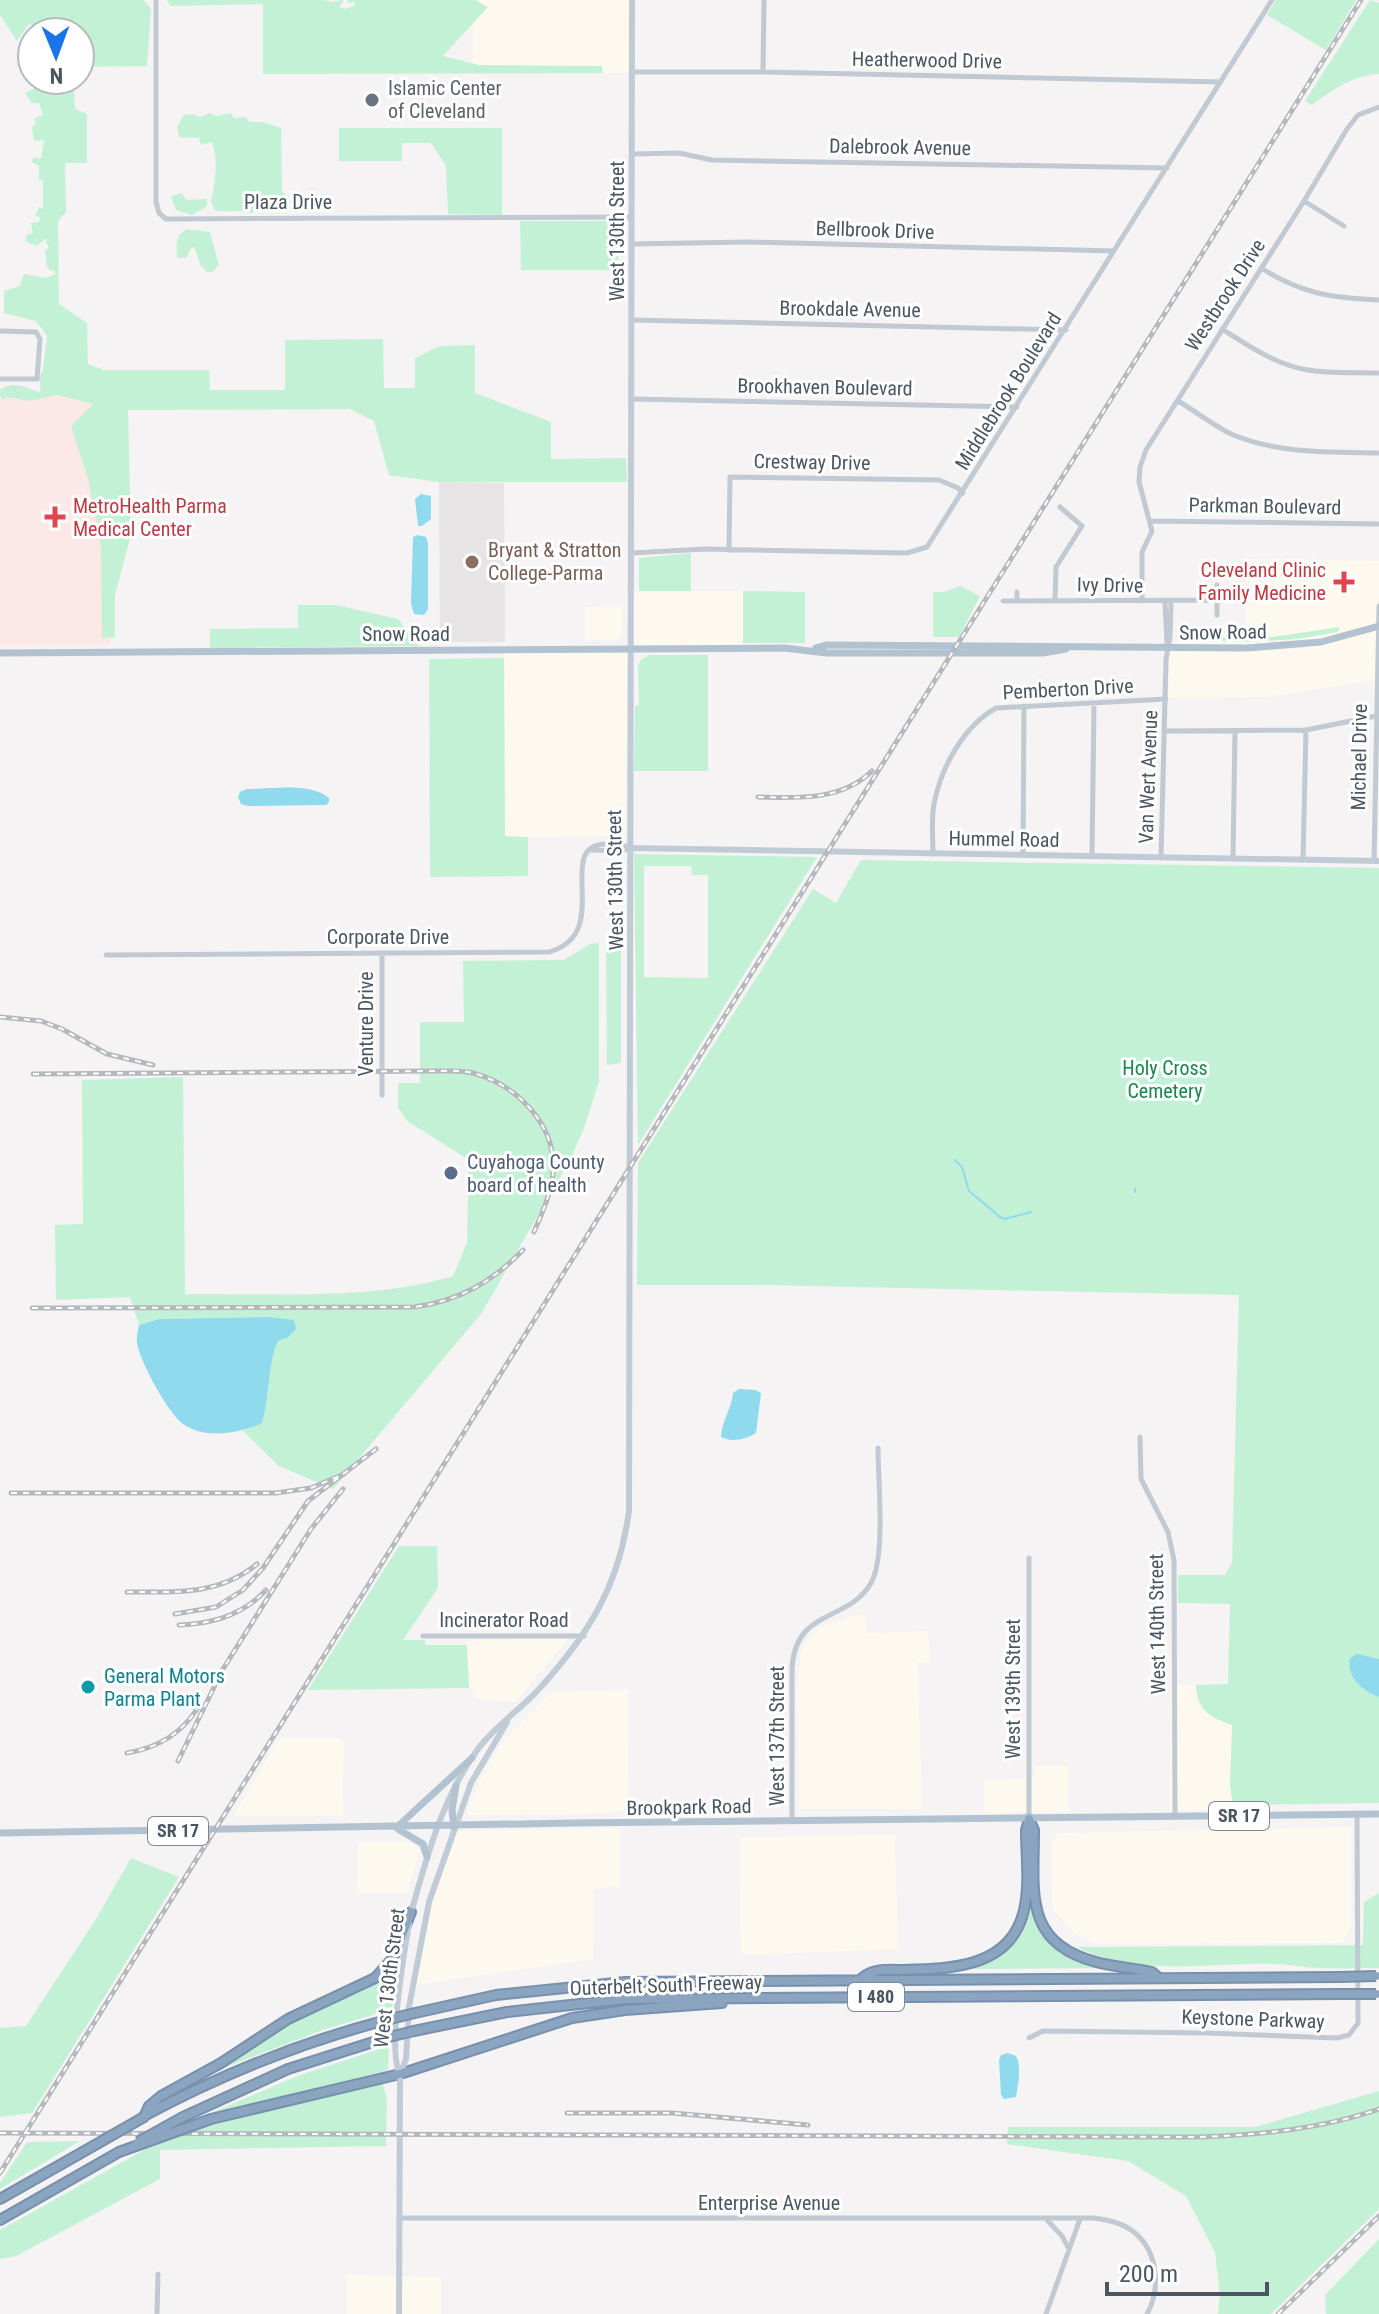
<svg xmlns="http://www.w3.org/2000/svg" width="1379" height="2314" font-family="'Roboto Condensed',sans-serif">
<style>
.commercial{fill:#fdf9ef}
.education{fill:#e6e4e5}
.medical{fill:#fce8e6}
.green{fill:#c3f1d5;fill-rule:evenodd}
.water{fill:#90daee}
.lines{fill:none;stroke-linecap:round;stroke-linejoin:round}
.stream{stroke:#90daee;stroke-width:2}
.highway-casing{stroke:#7690ad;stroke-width:12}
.street{stroke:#c1cad2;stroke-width:5}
.secondary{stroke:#c1cbd6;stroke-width:6}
.primary{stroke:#b3c2d1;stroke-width:7}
.highway{stroke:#8ba5c1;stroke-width:8}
.rail-casing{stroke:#b5b8bd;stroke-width:5}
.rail{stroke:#fff;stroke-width:2;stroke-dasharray:6;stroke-linecap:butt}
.highway-bridge-casing{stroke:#7690ad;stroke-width:12;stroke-linecap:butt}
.highway-bridge{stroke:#8ba5c1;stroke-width:8}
.worship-dot{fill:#6b7280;stroke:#fff;stroke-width:3}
.health-dot{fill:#e0444e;stroke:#fff;stroke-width:3}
.education-dot{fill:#8d6e63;stroke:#fff;stroke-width:3}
.service-dot{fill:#5c6f8a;stroke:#fff;stroke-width:3}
.culture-dot{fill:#0f9aa8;stroke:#fff;stroke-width:3}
.labels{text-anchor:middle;stroke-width:6;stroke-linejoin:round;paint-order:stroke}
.shield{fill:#fff;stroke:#808990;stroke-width:2}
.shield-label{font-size:18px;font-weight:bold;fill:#4a5661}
.street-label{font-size:20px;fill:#4a5661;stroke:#fff}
.worship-label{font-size:20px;fill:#5b616d;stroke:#fff;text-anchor:start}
.health-label{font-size:20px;fill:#be3a42;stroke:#fff;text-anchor:start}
.education-label{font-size:20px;fill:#785e54;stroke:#fff;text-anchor:start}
.park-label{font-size:20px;fill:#17864f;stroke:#fff}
.service-label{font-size:20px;fill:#4e5e75;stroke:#fff;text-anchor:start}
.culture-label{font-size:20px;fill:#0d838f;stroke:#fff;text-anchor:start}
</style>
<rect width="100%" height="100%" fill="#f5f3f3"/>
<path class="commercial" d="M473,0H629V73H473Z
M1247,559L1379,561V690H1375L1374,680L1267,697L1168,698L1170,643H1245Z
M634,591H743V646L634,645Z
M622,606V634L617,640H585V607Z
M504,652H628L625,836L505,837Z
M865,1615L867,1633L928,1631L930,1663L918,1662L922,1809H800L797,1691L801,1652L808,1639L820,1627L851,1616Z
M568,1639L515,1702L476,1699L474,1690L469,1688L467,1640Z
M1171,1684L1196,1685L1197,1701L1210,1717L1232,1725L1230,1785L1233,1809L1170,1811Z
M628,1690L627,1811L587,1814L468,1815V1808L489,1763L505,1739L551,1692Z
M280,1738H340L344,1744L343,1816H233Z
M1035,1766H1068L1069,1812L984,1813V1780L1035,1779Z
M1351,1827V1929L1342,1943L1096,1944L1074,1933L1053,1910L1051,1843L1057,1833Z
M620,1828V1887L594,1889L593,1959L415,1985L434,1896L456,1831Z
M895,1835L898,1949L741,1955L740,1837Z
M358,1842H407L416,1845L420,1850L407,1893H357Z
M347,2275L441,2277V2314H347Z"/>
<path class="education" d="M439,482L504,483L505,642H440Z"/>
<path class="medical" d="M109,395L110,645H0V396Z"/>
<path class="green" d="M0,0H144L151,9L147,66L80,67V32H41V29L29,24L17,41L0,15Z
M167,0H323L332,2L344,0L339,7L345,9L355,6L354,2L347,3L348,0H476L488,7L443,56L479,65L602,66L603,73L263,74V4L170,6Z
M1276,0H1356L1326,50L1267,15Z
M1370,0L1379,3V74C1353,75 1333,90 1312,105L1305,101Z
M51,80H74L75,109L87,114V163H65L66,212L58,221L59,304L87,323L88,364L104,370H209L210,390H285V340L383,339L384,388H415V358L440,346L475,345V393L551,422V459L626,458L627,482H439L389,475L374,421L350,409L128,410L131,535L115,595V637L102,638L101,547L88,479L71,426L93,404L57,395L30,401L8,397L3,400L0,396V390C12,380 25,387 38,392L41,390L39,378L43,370L47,336L36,321L4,313V291L20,286L24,274L46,278L55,274V270L51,271L47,267L45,251L49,247L46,243L47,238L36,246L25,241L27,235L33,233L31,223L39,222L40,217L35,216L39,207L43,209V181L39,180V166L31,162L34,157L41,159L44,140L34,141L32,127L37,123L34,121L35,118L43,115L39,103H32L25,93Z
M210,113L216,116L231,113L234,118L245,117L250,122H262L281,128L282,191L286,196L288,206L280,210L268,204L252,213C238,208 228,214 215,210L211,202C215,182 219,162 212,142L201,145L199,138L179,137L177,127L184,115L193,114L199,117Z
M339,128H502V215L448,214L446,166L431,143H402V161H339Z
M182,193L186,200L207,199V206L192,215L176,210L171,196Z
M520,221H618V270H521Z
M188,229L210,232L219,265L212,272H207L201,266L194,247L191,248L187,257L177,258C177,245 174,234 188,229Z
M691,553V591H639V558Z
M960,586L980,596L959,637H933V592H944Z
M743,591L805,592V643H743Z
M298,605H336L398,619L419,646L210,648V629L298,628Z
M1340,627L1338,632L1298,639L1248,642L1177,639L1272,637Z
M649,655H708V771H634L635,706L639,705L638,665L641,660Z
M504,658L505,836L528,837V876L430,877L429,659Z
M634,854L817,857L638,1145ZM644,866H691L692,875H708V978L644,977Z
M861,860L1379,868V1803L1233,1805L1230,1785L1232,1725C1209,1717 1197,1709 1196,1685L1228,1684L1230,1604L1178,1603V1575H1225L1232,1562L1239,1295L756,1285H637L638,1163L813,889L836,903Z
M599,943V1081L584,1128L570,1160L481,1314L333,1489L279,1466L243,1431L262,1422C270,1398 268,1357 279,1340L269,1317L159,1319L139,1325L130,1297L56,1300L55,1225L83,1224L82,1080L183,1077L185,1294C270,1293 373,1301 453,1276L467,1243L469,1160L407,1121L398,1107V1083H420V1022H464L463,961L564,960L590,944Z
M606,943H621V1063L607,1065Z
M399,1546H437L438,1588L403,1640H425V1645H467L469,1688L308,1690Z
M131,1858L179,1877L32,2113L0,2117V2028L26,2026L96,1919Z
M1379,1893V1968C1358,1968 1337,1969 1317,1968C1302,1967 1288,1964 1273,1964C1208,1962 1137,1978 1077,1947L1363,1945L1364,1902Z
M1032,1907C1041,1946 1072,1957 1106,1968L967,1969C996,1959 1020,1938 1028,1908Z
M397,1956L392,2009L323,2030L226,2067L225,2064L304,2014L377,1980Z
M389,2046L388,2070L212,2116L206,2115L300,2075Z
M382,2081L387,2100L386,2146L160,2150V2179L16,2256L0,2259V2230L153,2145L214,2123Z
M1379,2091V2209L1271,2314H1218L1220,2294L1215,2253L1186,2196L1128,2161L1007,2144L1008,2127H1255Z
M80,2141L0,2189V2183L27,2142Z
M1379,2239V2314H1326L1325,2295Z"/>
<path class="water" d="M421,494L431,496V519L422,526H418L415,499Z
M418,535L426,537L428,543V609L424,615L414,614L411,604L413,537Z
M247,789C271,789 310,782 329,798V802L326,805L248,806L241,804L238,797L240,792Z
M269,1317L294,1320L296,1329L287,1338L279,1340C268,1357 270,1398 262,1423C240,1433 205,1440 183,1424C168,1413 140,1362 137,1343C136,1337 138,1331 139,1325L159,1319Z
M739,1389L755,1390L761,1393L756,1433C746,1439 732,1443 721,1437C722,1420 732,1408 733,1393Z
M1357,1654L1379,1659V1697C1362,1691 1346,1677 1350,1658Z
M1008,2053L1016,2056C1022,2067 1018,2085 1016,2097L1004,2099L1001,2095L999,2060L1001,2055Z"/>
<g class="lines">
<path class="stream" d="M955,1160L962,1167L969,1191L1000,1217L1005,1219L1031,1212
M1135,1189V1192"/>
<g class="highway-casing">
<path id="highway" d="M1029,1819L1034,1830C1034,1892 1023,1943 1096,1962C1115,1967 1134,1968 1152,1972L1158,1977
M862,1978C873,1968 889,1970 903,1970C950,1969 1011,1968 1024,1910C1030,1885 1026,1856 1026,1830L1029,1819
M415,2013L496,1995L625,1982L1341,1977
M414,2031L507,2012L625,1999L1341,1994
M144,2116C222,2074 305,2041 390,2019
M144,2117L149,2106L161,2096L221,2063L288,2019L375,1978L393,1958L411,1912
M183,2117L288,2069L389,2037
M211,2119L400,2074L572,2018L625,2010L722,2003
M0,2199L81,2153
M0,2220L119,2152"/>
</g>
<path class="street" d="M156,0V202L159,213L166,219L632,217
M632,72H763L1221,82
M763,72L764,0
M633,154L679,153L712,160L1167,168
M1304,201L1344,226
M633,244L748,242L1114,251
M1261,268C1302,294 1332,298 1379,300
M633,320L1066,330
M1222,329C1249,346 1276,365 1308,370C1331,374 1356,372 1379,373
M0,331L36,332L40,339L37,379H0
M632,399L1017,407
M1178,401C1195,411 1213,425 1231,434C1278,454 1329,452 1379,453
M1150,521L1379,524
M729,550L730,477L939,480L958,488L963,493
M632,553L705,549L907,553L927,547L1272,0
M1217,585V615
M1017,592V601
M1055,600L1056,567L1082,526L1060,507
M1003,601L1217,600
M1142,601V552L1152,531L1139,482L1140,467L1146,450L1304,201L1347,129L1358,115L1379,107
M1165,602L1167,644
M1165,731L1306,730L1376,716
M591,850L623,851L629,848
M933,854C933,838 931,820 934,804C941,767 964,726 996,708L1166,699
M1023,855L1024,706
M1092,857L1094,703
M1161,858L1166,659L1170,637L1171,601
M1233,859L1235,731
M1303,860L1306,730
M1374,861L1379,606
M106,955L549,952C615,934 553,846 605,844C614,844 621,843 629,848
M382,1095V953
M1140,1437L1141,1479L1168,1532L1174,1560L1175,1816
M1029,1558V1818
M423,1636H584
M792,1821V1668C796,1607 848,1623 871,1583C886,1556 878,1481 878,1448
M1029,2038L1043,2031L1207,2033L1337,2038L1349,2035L1358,2023L1357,1815
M399,2218H1094C1108,2220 1124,2223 1135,2233C1158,2252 1161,2289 1147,2314
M1047,2220L1062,2236L1069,2249
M157,2314L158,2274
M1046,2314L1080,2219"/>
<path class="secondary" d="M629,848L1379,861
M411,1913C427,1856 443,1796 478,1749C495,1726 520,1710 539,1689C589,1634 619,1586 629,1511L632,0
M400,2074L406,2059L409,2007L429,1902L471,1783L507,1722
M399,2314L400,2074C387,2051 404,1953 409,1924"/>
<path class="primary" d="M816,648L827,645L1247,648L1321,642L1379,626
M0,653L784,648L827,653H1043L1066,649
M397,1827L472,1758
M454,1827L452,1810L456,1786
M398,1829L423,1844L427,1857
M0,1833L574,1823L1379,1814"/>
<use href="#highway" class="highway"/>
<g class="rail-casing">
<path id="rail" d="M758,797C798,798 841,801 872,771
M0,1017L41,1021L62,1029L107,1054L153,1065
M33,1074L436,1071C448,1071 462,1070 473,1073C517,1085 557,1125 553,1173C551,1194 542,1213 534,1232
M32,1308L414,1307C459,1301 492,1282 523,1250
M11,1493H276L311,1488L344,1474
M127,1592C174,1592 218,1596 257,1564
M175,1614L216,1607L243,1590L263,1568L308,1501L376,1449
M179,1625C212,1624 243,1615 266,1590
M127,1753C157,1748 181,1734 197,1709
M178,1761L223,1669L311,1529L343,1489
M567,2113H672L808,2125
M0,2133L1198,2137C1259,2135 1321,2129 1379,2109
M0,2173L1361,0
M1278,2314L1379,2216"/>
</g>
<use href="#rail" class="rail"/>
<g class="highway-bridge-casing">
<path id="highway-bridge" d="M1341,1977L1376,1976
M1341,1994H1376
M390,2019L415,2013
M389,2037L414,2031
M138,2142L183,2117
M119,2152L211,2119
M81,2153L144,2117"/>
</g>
<use href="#highway-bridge" class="highway-bridge"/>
</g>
<circle class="worship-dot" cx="372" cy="100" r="8"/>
<g class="health-dot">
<path d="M51 505h8v8h8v8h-8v8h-8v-8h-8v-8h8z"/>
<path d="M1340 570h8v8h8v8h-8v8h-8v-8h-8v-8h8z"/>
</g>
<circle class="education-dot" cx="472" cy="562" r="8"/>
<circle class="service-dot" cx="451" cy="1173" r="8"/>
<circle class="culture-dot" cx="88" cy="1687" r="8"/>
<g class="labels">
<g class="shield">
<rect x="1209" y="1802" width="60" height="28" rx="6"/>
<rect x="148" y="1817" width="60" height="28" rx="6"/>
<rect x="848" y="1983" width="56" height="28" rx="6"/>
</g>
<g class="shield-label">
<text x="1239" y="1822">SR 17</text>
<text x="178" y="1837">SR 17</text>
<text x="876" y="2003">I 480</text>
</g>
<g class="street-label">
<text transform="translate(927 60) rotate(1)" y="7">Heatherwood Drive</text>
<text transform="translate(900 147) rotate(1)" y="7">Dalebrook Avenue</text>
<text x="288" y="209">Plaza Drive</text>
<text transform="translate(875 230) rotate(2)" y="7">Bellbrook Drive</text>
<text transform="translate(617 231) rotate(-90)" y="7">West 130th Street</text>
<text transform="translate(1225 295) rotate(-57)" y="7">Westbrook Drive</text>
<text transform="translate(850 309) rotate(1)" y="7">Brookdale Avenue</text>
<text transform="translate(825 387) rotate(1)" y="7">Brookhaven Boulevard</text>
<text transform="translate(1008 391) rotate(-58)" y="7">Middlebrook Boulevard</text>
<text transform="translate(812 462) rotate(1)" y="7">Crestway Drive</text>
<text transform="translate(1265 506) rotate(1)" y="7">Parkman Boulevard</text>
<text transform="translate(1110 585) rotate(1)" y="7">Ivy Drive</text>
<text transform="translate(1223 632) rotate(-1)" y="7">Snow Road</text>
<text x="406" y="641">Snow Road</text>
<text transform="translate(1068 689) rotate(-3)" y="7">Pemberton Drive</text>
<text transform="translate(1359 757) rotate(-89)" y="7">Michael Drive</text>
<text transform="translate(1148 777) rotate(-88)" y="7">Van Wert Avenue</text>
<text transform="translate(1004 839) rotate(1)" y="7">Hummel Road</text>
<text transform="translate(615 880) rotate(-91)" y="7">West 130th Street</text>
<text x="388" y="944">Corporate Drive</text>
<text transform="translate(366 1024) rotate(-90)" y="7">Venture Drive</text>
<text x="504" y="1627">Incinerator Road</text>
<text transform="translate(1157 1624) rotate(-91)" y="7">West 140th Street</text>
<text transform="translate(1013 1689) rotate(-90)" y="7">West 139th Street</text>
<text transform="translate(777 1736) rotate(-90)" y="7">West 137th Street</text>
<text transform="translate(689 1807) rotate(-1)" y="7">Brookpark Road</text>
<text transform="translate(389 1978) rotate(-83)" y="7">West 130th Street</text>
<text transform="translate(666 1985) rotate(-2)" y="7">Outerbelt South Freeway</text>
<text transform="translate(1253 2019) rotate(2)" y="7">Keystone Parkway</text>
<text x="769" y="2210">Enterprise Avenue</text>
</g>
<g class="worship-label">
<text x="388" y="95">Islamic Center<tspan x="388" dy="23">of Cleveland</tspan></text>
</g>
<g class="health-label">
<text x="73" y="513">MetroHealth Parma<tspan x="73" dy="23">Medical Center</tspan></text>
<text x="1326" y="577" text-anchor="end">Cleveland Clinic<tspan x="1326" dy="23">Family Medicine</tspan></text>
</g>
<g class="education-label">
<text x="488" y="557">Bryant &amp; Stratton<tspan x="488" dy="23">College-Parma</tspan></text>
</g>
<g class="park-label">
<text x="1165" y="1075">Holy Cross<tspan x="1165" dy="23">Cemetery</tspan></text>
</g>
<g class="service-label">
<text x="467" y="1169">Cuyahoga County<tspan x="467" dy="23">board of health</tspan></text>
</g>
<g class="culture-label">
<text x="104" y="1683">General Motors<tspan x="104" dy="23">Parma Plant</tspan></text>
</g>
</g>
<g transform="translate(56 56) rotate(179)"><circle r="38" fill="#ffffff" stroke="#b7bbc0" stroke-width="2"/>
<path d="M0-6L14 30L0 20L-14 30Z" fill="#1a73e8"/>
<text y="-12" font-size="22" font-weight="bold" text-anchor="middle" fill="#4a5661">N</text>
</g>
<path d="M1107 2282v12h160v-12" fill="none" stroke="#4a5661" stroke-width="4"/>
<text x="1119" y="2282" font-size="24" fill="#4a5661" stroke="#ffffff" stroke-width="6" paint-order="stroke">200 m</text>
</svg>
